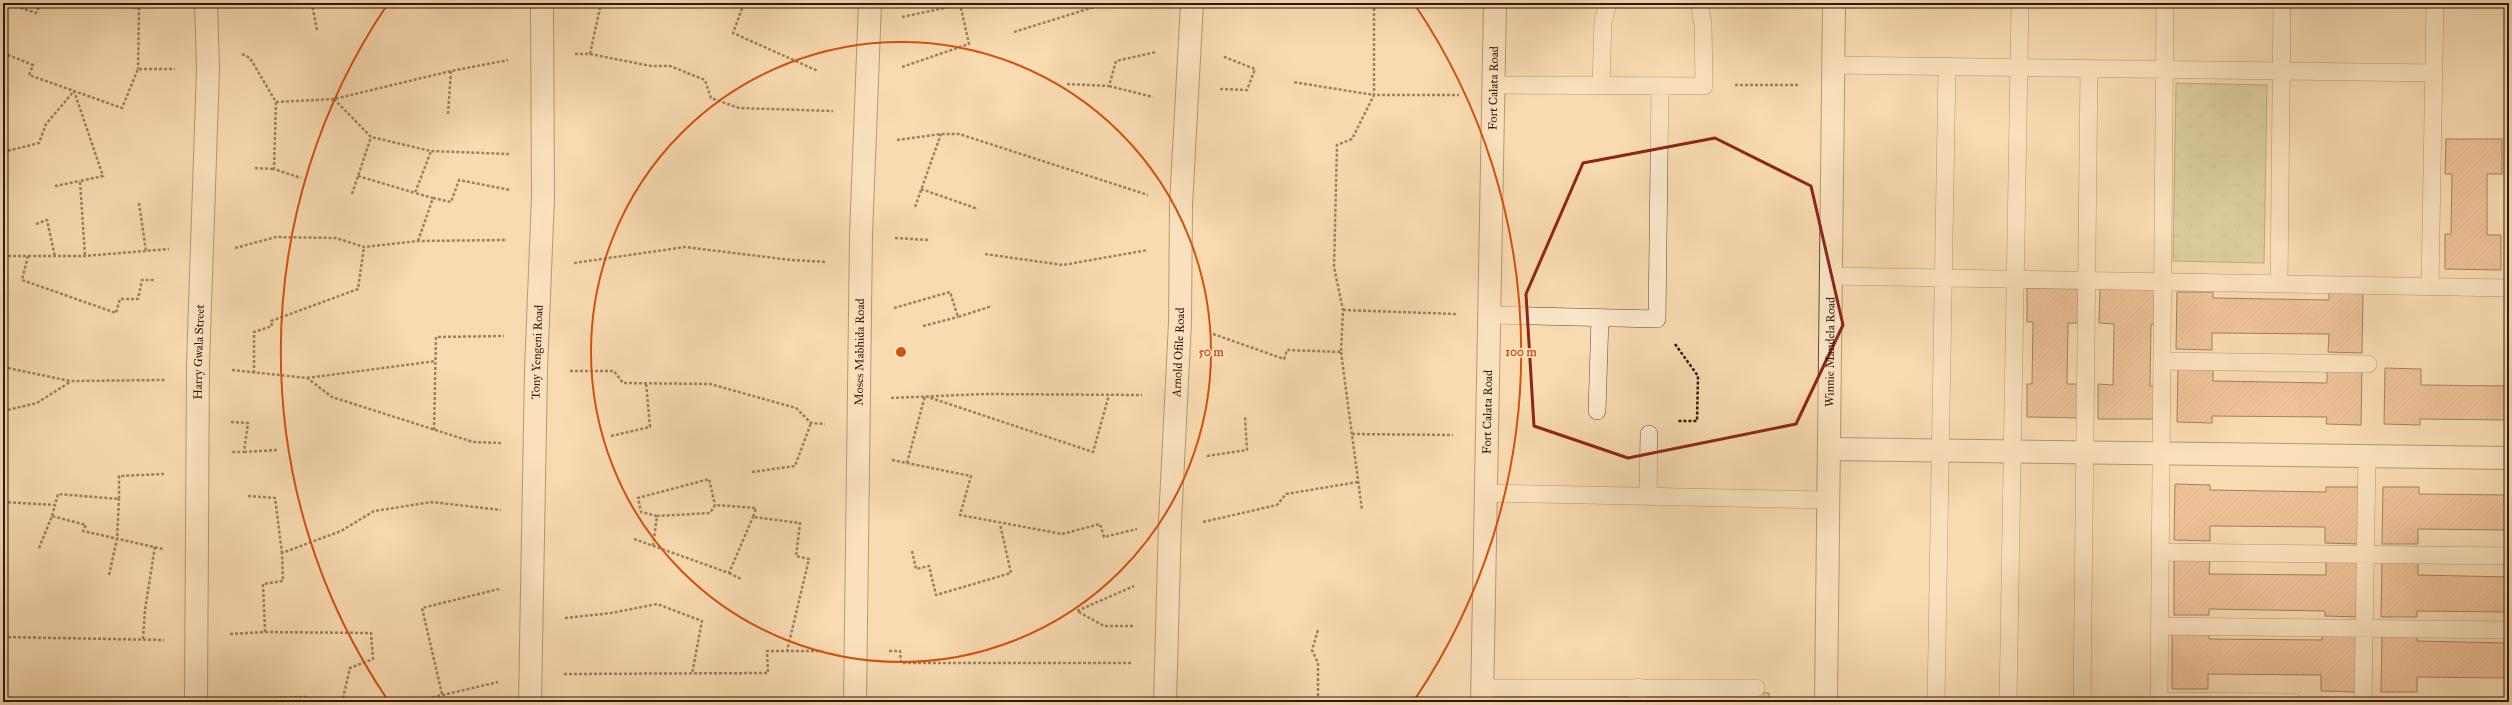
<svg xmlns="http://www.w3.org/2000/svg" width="2512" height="705" font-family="'IM FELL Great Primer',serif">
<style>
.grass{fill:url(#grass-tufts);stroke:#766b4b}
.building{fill:url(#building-hatch);stroke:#311509}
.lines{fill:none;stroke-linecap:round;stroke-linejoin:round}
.lane-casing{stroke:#634633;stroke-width:18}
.street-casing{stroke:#634633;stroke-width:24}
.path{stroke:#311509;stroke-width:2.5;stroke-dasharray:3 2;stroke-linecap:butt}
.lane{stroke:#fbe8cc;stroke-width:17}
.street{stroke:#fbe8cc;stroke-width:22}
.marked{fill:none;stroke:#8f2418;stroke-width:3;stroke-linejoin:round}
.ring{fill:none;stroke:#d6520c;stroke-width:2}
.labels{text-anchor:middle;stroke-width:3;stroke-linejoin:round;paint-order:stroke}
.street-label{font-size:12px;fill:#311509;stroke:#fbe8cc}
.centre{fill:#d6520c;stroke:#fbe8cc;stroke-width:2}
.ring-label{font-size:12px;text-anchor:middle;font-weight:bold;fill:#d6520c;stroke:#fbe8cc;stroke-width:3;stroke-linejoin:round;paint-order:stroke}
</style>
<defs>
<pattern id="grass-tufts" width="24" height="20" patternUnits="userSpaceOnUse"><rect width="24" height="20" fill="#bbc18d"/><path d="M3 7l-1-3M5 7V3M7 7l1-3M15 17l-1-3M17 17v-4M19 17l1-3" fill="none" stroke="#a1a578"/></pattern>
<pattern id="building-hatch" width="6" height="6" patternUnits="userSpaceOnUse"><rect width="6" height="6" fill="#e5a77c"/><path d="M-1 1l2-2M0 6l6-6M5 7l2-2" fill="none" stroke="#c58f6a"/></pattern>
</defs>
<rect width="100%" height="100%" fill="#f9dbb1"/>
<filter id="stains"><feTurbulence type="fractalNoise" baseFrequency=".005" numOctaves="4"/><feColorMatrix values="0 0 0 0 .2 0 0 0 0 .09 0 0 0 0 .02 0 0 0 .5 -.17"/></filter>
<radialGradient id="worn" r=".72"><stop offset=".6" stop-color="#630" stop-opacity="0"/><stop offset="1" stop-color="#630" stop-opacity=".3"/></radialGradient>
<path class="grass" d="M2176,83L2267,85L2264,263L2173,261Z"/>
<path class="building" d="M2446,139H2502V174H2487V235H2501V270L2445,269V234H2451L2452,174H2445Z
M2027,288L2085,289L2084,323H2068L2067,384H2083L2082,418L2027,417V384H2032L2033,322H2027Z
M2100,289H2157V324H2151L2150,386H2156V419H2098V384L2113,385L2114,324L2099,323Z
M2177,292H2213V298L2329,300V293H2363L2362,353L2328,352L2329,334L2212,333V350L2176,349Z
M2178,366H2213V381L2327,383V367L2362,368L2361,425L2326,424L2327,417L2212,416V423L2177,422Z
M2385,368L2421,369V385L2509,386V420L2420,419V425L2384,424Z
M2175,484L2210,485V490L2326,492V487H2360L2359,544L2325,543V527L2210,526V541L2174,540Z
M2383,487H2419V494L2509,495V530L2418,529V544H2382Z
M2174,558H2210L2209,574L2326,575V560H2360L2359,617L2325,616V611L2209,609V615H2174Z
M2382,562H2418V575L2509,577V612L2417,611V617H2381Z
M2172,632L2209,633V639L2322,640V635H2358L2357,692L2321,691V675L2208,674V689H2172Z
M2382,635H2417V641L2509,643V678L2417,677V692H2381Z
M1709,692L1769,693V702H1708Z"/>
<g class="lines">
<g class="lane-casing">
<path id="lane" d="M1834,65L2434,73
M1494,85L1704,86L1703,24L1699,3
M1601,86L1603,22L1608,3
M1831,276L2509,288
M2279,284L2282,3
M2430,286L2435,3
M1490,315L1657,319L1660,86
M2163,361L2368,364
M1597,411L1600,318
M1486,493L1828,500
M1648,495L1649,434
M2160,552L2509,556
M2159,626L2509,630
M1483,688H1756
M2159,701L2294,702
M1638,702V687
M1936,702L1947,66
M2008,702L2020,3
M2082,702L2089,68
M2159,702L2165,3
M2363,702L2367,456"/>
</g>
<g class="street-casing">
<g id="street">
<path d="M1829,449L2509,458"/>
<path id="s1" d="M196,702L198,364L208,69L206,3"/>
<path id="s2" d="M530,702L536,370L543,197L542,3"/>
<path id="s3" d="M855,702L861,235L870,3"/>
<path id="s4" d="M1165,702L1170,522L1180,322L1181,205L1192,3"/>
<path id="s5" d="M1482,702L1495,3"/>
<path id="s6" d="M1826,702L1834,3"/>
</g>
</g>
<path class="path" d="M6,3L36,13L41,3
M113,3L139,9L138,69
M404,3V7
M736,3L743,6L733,33L818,71
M1374,3V95H1459
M902,17L968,3
M317,30L312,4L320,3
M1014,32L1107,3
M3,53L33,65L29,75L122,108L138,69H175
M242,54L250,58L276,102L334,99L451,71L508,60
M575,54H590L651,66H670L705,80L711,98L739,108L833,111
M590,54L601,3
M902,67L969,44L960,4
M1067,84L1109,86L1116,61L1156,52
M1735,85H1800
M1109,86L1153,97
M1220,89L1247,90L1255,69L1222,56
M334,99L371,137L431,151L509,154
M276,102L274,169L301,178
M448,114L451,71
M897,140L941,134H959L1148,195
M3,152L39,143L46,124L74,91L103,176L80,181L85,256
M255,168L274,169
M358,176L415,193
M55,186L80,181
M921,189L978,209
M352,194L371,137
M433,198L451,202L459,180L510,190
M139,203L146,251
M915,207L941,134
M36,224L47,220L55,257
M895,238L928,240
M418,241L433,198L415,193L431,151
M235,248L276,237L336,238L364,247L418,241L507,240
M985,254L1063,265L1148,250
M3,256H85L169,249
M28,256L22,280L116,313L120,299H138L142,280H154
M574,263L685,247L791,260L827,262
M894,308L950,292L958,317L992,306
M1343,310L1456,314
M923,326L958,317
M1213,334L1284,359L1287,350L1341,352L1343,310L1334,267L1337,145L1352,139L1374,95L1293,82
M1675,344L1698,376L1697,421H1678
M1341,352L1362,510
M3,367L70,381L165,380
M232,370L307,378L332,397L473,442L501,443
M570,371H614L623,383L710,384L796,408L811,423L825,424
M254,373V332L272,326L271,321L358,289L364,247
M307,378L436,361
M891,398L985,394L1142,395
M3,411L37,403L70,382
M231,422L248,423L244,452H231
M434,430L436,337L504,336
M1352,434L1453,435
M611,436L650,427L646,383
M244,452L278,450
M1207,456L1247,450L1245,417
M892,460L971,476L960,515L1062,534L1100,524L1104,537L1137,529
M907,463L925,396L1093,452L1109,395
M752,472L795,466L811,423
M248,496L275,498L282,553
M3,502L55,505L58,494L119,499V476L164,474
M52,516L55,505
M657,516L641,512L638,498L709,479L715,505
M1203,522L1277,505L1286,494L1358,482
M634,539L729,573L753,517
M653,546L657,516L710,513L715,505L756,508L753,517L800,523L796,556L809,559L787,651
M39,548L52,516L86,525L83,531L163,549
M912,551L916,569L929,566L936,595L1011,573L1000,524
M729,573L741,579
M109,575L117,539L119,499
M565,618L611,613L657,604L702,621L692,674
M1133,626H1104L1077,611L1134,586
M265,632L371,633L373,659L350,668L342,702
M230,634L265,632L263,584L283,581L282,553L341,531L374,511L432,502L501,510
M3,637L164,640
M143,639L145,610L155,546
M889,651H900L901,663H1132
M564,674L768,673L767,651H822
M442,694L422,608L499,589
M229,699L305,697L310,702
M1318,701V663L1312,650L1318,630
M413,702L498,682
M1309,702L1347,699L1358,702"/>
<use href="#lane" class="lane"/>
<use href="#street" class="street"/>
</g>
<path d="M0 0H2512V705H0ZM1715,138L1811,186L1843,325L1796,424L1628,458L1534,426L1526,294L1583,163Z" fill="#f9dbb1" fill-opacity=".55" fill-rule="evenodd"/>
<path class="marked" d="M1715,138L1811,186L1843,325L1796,424L1628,458L1534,426L1526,294L1583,163Z"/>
<g class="ring">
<circle cx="901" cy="352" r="310"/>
<path d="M387 699A620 620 0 0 1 387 5M1415 5A620 620 0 0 1 1415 699"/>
</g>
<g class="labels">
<g class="street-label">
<text dy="4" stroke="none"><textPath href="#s5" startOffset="614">Fort Calata Road</textPath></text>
<text dy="4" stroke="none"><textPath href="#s1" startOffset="350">Harry Gwala Street</textPath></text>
<text dy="4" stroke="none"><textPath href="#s2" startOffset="350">Tony Yengeni Road</textPath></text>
<text dy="4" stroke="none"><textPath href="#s3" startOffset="350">Moses Mabhida Road</textPath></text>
<text dy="4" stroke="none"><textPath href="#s4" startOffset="350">Arnold Ofile Road</textPath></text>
<text dy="4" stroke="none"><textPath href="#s6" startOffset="350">Winnie Mandela Road</textPath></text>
<text dy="4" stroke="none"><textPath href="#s5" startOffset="290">Fort Calata Road</textPath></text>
</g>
</g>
<circle cx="901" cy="352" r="6" class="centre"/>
<g class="ring-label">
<text x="1211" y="356">50 m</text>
<text x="1521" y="356">100 m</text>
</g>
<rect width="2512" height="705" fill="none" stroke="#f9dbb1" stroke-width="16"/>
<rect x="4" y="4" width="2504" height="697" fill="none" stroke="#311509" stroke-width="2"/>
<rect x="8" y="8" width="2496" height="689" fill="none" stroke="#311509"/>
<rect width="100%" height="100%" filter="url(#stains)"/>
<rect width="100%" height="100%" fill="url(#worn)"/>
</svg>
